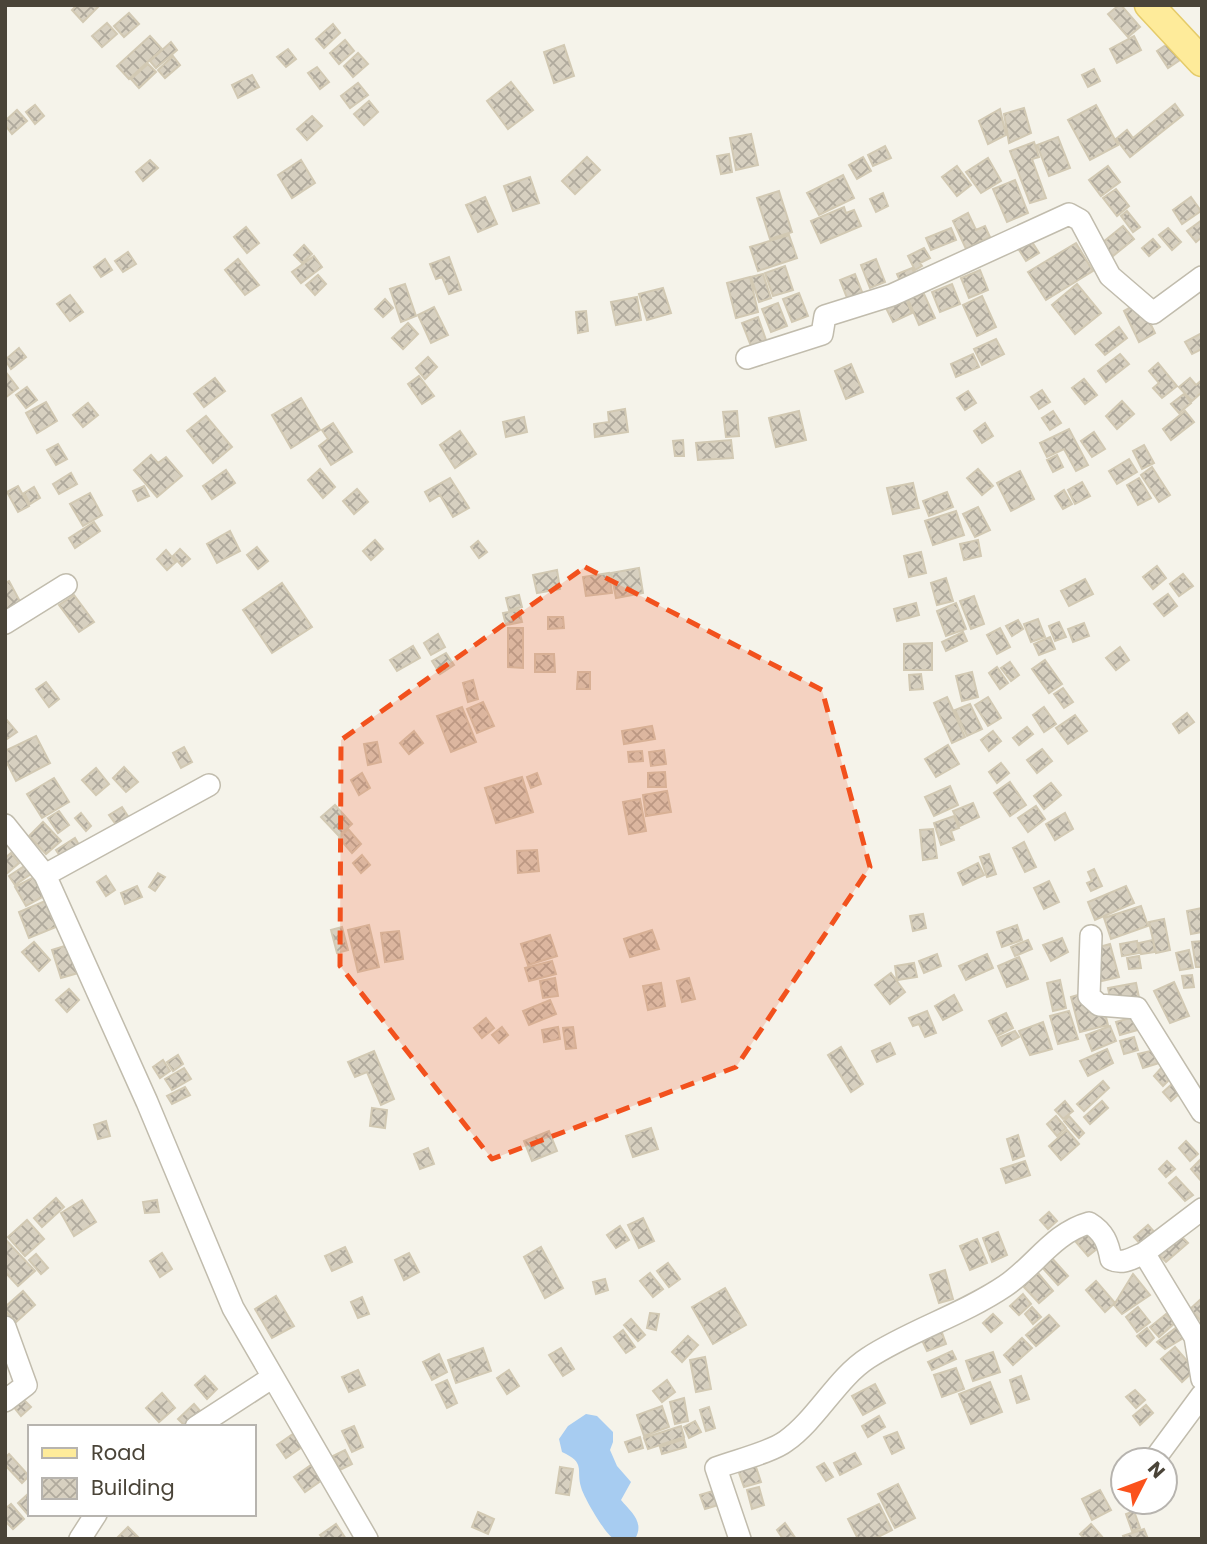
<svg xmlns="http://www.w3.org/2000/svg" width="1207" height="1544" font-family="Poppins,sans-serif">
<style>
.water{fill:#a7ccf1}
.building{fill:url(#building-cross-hatch);stroke:#d2c9b3;stroke-width:2}
.lines{fill:none;stroke-linecap:round;stroke-linejoin:round}
.minor-casing{stroke:#c1bcad;stroke-width:24}
.major-casing{stroke:#e5cb69;stroke-width:31}
.minor{stroke:#fff;stroke-width:21}
.major{stroke:#feeb9a;stroke-width:28}
.marked{fill:#f2511d;fill-opacity:0.2;stroke:#f2511d;stroke-width:5;stroke-dasharray:14 9;stroke-linejoin:round}
</style>
<defs>
<pattern id="building-cross-hatch" width="8" height="8" patternUnits="userSpaceOnUse" patternTransform="scale(1.75)"><rect width="8" height="8" fill="#d7d0c0"/><path d="M0 0l8 8M0 8l8-8" fill="none" stroke="#b0aa9d"/></pattern>
</defs>
<rect width="100%" height="100%" fill="#f5f3ea"/>
<path class="water" d="M586,1414L597,1416L613,1432V1442L610,1450L617,1466L631,1482L621,1500C631,1512 645,1522 635,1539C629,1539 619,1540 613,1538C605,1534 583,1496 581,1487C576,1469 586,1463 562,1452L559,1439L568,1426Z"/>
<path class="building" d="M77,5H100L83,22L72,10Z
M1119,5H1121L1140,27L1128,37L1108,14Z
M129,13L139,24L124,37L114,26Z
M107,23L117,34L102,47L92,36Z
M333,24L340,33L324,48L316,39Z
M150,36L162,49L129,79L117,66Z
M1134,36L1141,50L1117,63L1110,49Z
M345,40L354,51L339,64L330,53Z
M171,42L177,50L156,68L150,61Z
M1169,43L1180,60L1168,68L1157,51Z
M564,45L574,76L554,83L544,52Z
M288,49L296,59L286,67L277,57Z
M358,53L368,64L353,77L344,66Z
M173,56L180,65L165,78L158,70Z
M148,64L156,72L139,88L131,79Z
M317,67L329,82L320,89L308,73Z
M1094,69L1100,81L1088,87L1082,75Z
M252,75L259,87L238,98L232,85Z
M511,82L533,110L508,129L487,101Z
M358,83L368,95L350,108L341,96Z
M369,101L378,112L364,125L354,114Z
M1175,104L1183,115L1130,157L1116,139L1127,130L1133,138Z
M35,105L44,116L35,124L26,112Z
M1096,105L1118,145L1090,160L1068,120Z
M1024,108L1031,133L1009,143L1004,114Z
M1000,109L1006,135L988,144L979,121Z
M17,110L27,121L12,134L5,125V121Z
M312,116L322,126L307,140L297,129Z
M751,134L758,165L736,170L730,138Z
M1058,137L1070,168L1049,176L1037,145Z
M1034,142L1039,157L1032,159L1046,198L1030,203L1010,151Z
M885,146L891,158L873,166L868,155Z
M729,154L732,172L721,174L717,156Z
M587,157L600,170L575,194L562,181Z
M863,157L871,171L857,179L849,165Z
M988,158L1001,181L981,193L966,172Z
M150,160L158,168L143,181L136,172Z
M301,160L315,183L292,198L278,175Z
M957,166L971,185L957,196L942,177Z
M1108,166L1120,182L1101,196L1089,180Z
M843,175L854,198L819,215L807,193Z
M530,177L539,203L513,211L504,186Z
M1015,180L1028,213L1007,222L993,189Z
M1116,189L1129,206L1117,216L1103,198Z
M779,191L792,232L770,239L757,198Z
M883,193L888,206L876,212L870,199Z
M485,197L497,224L478,232L466,205Z
M1191,197L1201,211L1182,224L1173,210Z
M844,207L846,213L854,210L861,226L821,243L811,221Z
M1127,211L1140,227L1133,232L1121,216Z
M968,213L976,230L985,226L990,237L966,249L953,221Z
M1202,220V237L1196,242L1187,231Z
M1123,226L1134,239L1113,256L1102,243Z
M246,227L259,243L247,253L234,237Z
M951,228L956,240L931,250L926,238Z
M1168,228L1181,242L1172,250L1159,235Z
M789,235L797,258L758,271L750,247Z
M1029,237L1039,253L1026,261L1016,245Z
M1153,239L1160,247L1149,256L1142,248Z
M1076,243L1093,271L1046,300L1028,272Z
M304,245L312,254L302,263L294,255Z
M924,248L930,258L920,263L922,266L915,270L908,256Z
M128,252L136,264L123,272L115,261Z
M314,256L322,267L301,283L292,272Z
M449,257L461,290L449,294L442,277L436,279L430,264Z
M105,259L112,270L101,277L94,267Z
M238,259L259,285L245,295L225,270Z
M876,259L885,282L870,288L861,265Z
M785,266L793,290L773,296L765,273Z
M912,268L935,318L919,325L897,274Z
M980,270L988,290L969,298L961,278Z
M763,274L771,298L759,302L751,277Z
M855,274L864,297L849,303L840,280Z
M318,275L326,284L315,295L306,285Z
M750,277L758,312L736,318L727,283Z
M405,284L416,316L401,322L390,289Z
M952,284L960,304L940,312L932,292Z
M1077,284L1101,313L1075,334L1052,305Z
M663,288L671,313L647,320L639,294Z
M799,293L808,316L792,322L783,299Z
M903,293L912,313L893,322L883,302Z
M70,295L83,312L70,321L57,304Z
M982,296L996,327L977,336L963,305Z
M637,297L641,320L616,325L611,302Z
M385,299L393,308L383,317L375,309Z
M1140,302L1155,333L1139,342L1124,311Z
M778,303L787,326L771,332L762,309Z
M434,307L448,335L431,343L418,315Z
M586,311L588,331L578,333L576,312Z
M758,317L766,340L751,346L742,323Z
M408,323L418,334L403,349L392,338Z
M1119,327L1127,338L1105,355L1096,345Z
M1202,333V349L1192,354L1185,342Z
M996,339L1004,354L982,365L974,349Z
M19,348L26,357L11,369L5,360Z
M973,354L979,367L956,377L951,364Z
M1120,354L1129,364L1106,382L1098,371Z
M428,357L437,367L425,379L416,368Z
M1158,363L1177,386L1162,398L1153,388L1159,383L1149,371Z
M851,364L863,392L846,399L835,371Z
M5,371L18,388L5,398Z
M419,376L434,396L422,404L408,384Z
M215,378L225,391L204,407L194,394Z
M1190,378L1196,385L1202,380V392L1192,401L1179,387Z
M1084,379L1097,395L1085,404L1072,388Z
M27,387L37,400L26,408L16,395Z
M1042,390L1050,402L1039,409L1031,397Z
M968,391L976,403L965,410L957,398Z
M1184,394L1191,403L1179,413L1171,404Z
M301,398L320,430L291,448L272,415Z
M1122,401L1134,414L1117,429L1106,416Z
M46,402L57,421L37,433L26,413Z
M88,403L98,415L83,427L73,415Z
M625,409L628,432L595,437L594,424L609,422L608,412Z
M737,411L739,436L726,437L723,412Z
M799,411L806,440L776,447L769,418Z
M1053,411L1061,423L1050,430L1042,418Z
M1185,411L1194,422L1171,440L1163,429Z
M206,416L232,447L213,463L187,431Z
M524,417L527,432L506,437L503,422Z
M333,423L352,452L331,465L319,446L328,439L322,430Z
M985,423L993,436L982,443L974,431Z
M1069,429L1088,465L1076,471L1064,449L1047,457L1040,443Z
M460,431L476,454L455,468L440,445Z
M1094,432L1105,449L1092,457L1081,441Z
M683,440L684,456H675L673,441Z
M731,440L733,458L698,460L696,443Z
M58,444L67,459L56,465L47,450Z
M1144,445L1154,463L1142,469L1133,451Z
M151,455L158,463L166,457L182,476L157,497L134,470Z
M1057,455L1063,467L1053,472L1047,460Z
M1129,459L1137,472L1117,484L1109,471Z
M1152,467L1170,495L1159,502L1141,475Z
M320,469L335,487L323,498L308,480Z
M978,469L993,486L982,495L967,478Z
M226,470L235,483L212,499L203,486Z
M1020,471L1034,499L1011,511L997,483Z
M71,473L77,484L59,494L53,484Z
M450,478L469,508L453,517L440,495L430,501L425,492Z
M1139,478L1151,498L1138,505L1127,485Z
M1082,482L1090,496L1075,504L1068,490Z
M913,483L919,508L893,514L887,488Z
M18,486L29,506L18,512L7,492Z
M144,486L149,496L138,501L133,491Z
M34,487L40,498L30,504L24,493Z
M357,489L368,502L354,514L343,501Z
M1064,490L1072,504L1063,509L1055,496Z
M947,492L953,507L929,516L923,501Z
M90,493L102,515L83,526L70,504Z
M978,507L990,530L975,537L963,514Z
M956,511L964,535L933,545L925,521Z
M94,522L100,531L75,548L69,538Z
M230,531L240,551L217,563L207,544Z
M375,540L383,549L371,560L363,551Z
M978,540L981,556L964,560L960,544Z
M478,541L487,552L479,558L471,547Z
M257,547L268,561L258,569L247,555Z
M180,549L190,559L182,566L173,556Z
M166,550L176,562L167,570L157,559Z
M921,552L926,573L909,577L904,556Z
M1157,566L1166,578L1153,589L1143,577Z
M639,568L643,593L616,598L611,573Z
M557,570L560,589L537,593L533,575Z
M609,573L612,593L586,596L583,577Z
M1183,574L1193,586L1179,596L1170,584Z
M946,578L953,601L937,605L931,583Z
M1085,579L1093,594L1069,606L1061,591Z
M9,581L23,607L5,617V583Z
M282,583L312,627L272,653L243,610Z
M1168,594L1177,606L1164,616L1154,604Z
M74,595L94,622L79,632L59,605Z
M519,595L522,607L509,610L506,598Z
M974,596L984,624L971,629L960,601Z
M916,603L919,615L897,621L894,609Z
M956,603L966,629L946,636L937,611Z
M519,610L522,622L506,625L503,613Z
M548,617H563L564,628L548,629Z
M1038,619L1045,637L1031,642L1024,624Z
M1018,620L1023,629L1012,636L1006,626Z
M1059,622L1066,637L1055,641L1049,626Z
M1084,623L1089,636L1073,642L1068,629Z
M508,628H523V668L508,667Z
M1000,628L1010,647L997,654L987,635Z
M963,632L967,641L946,651L942,642Z
M438,634L445,647L431,655L424,643Z
M1050,637L1055,649L1039,655L1034,644Z
M932,643V670H904V644Z
M413,646L420,658L397,671L390,660Z
M1120,647L1129,660L1116,670L1106,658Z
M446,653L454,665L440,674L432,661Z
M535,654H554L555,672H535Z
M1045,660L1062,684L1049,693L1032,669Z
M1010,662L1019,675L1011,681L1001,668Z
M997,667L1008,683L1000,689L989,673Z
M578,672H590V689H577Z
M972,672L978,697L962,701L956,676Z
M921,674L923,689L910,690L909,675Z
M473,680L478,699L468,702L463,683Z
M46,682L59,699L49,707L36,689Z
M1063,688L1073,702L1064,708L1054,694Z
M947,697L965,737L952,743L934,703Z
M988,697L1001,718L988,726L975,705Z
M483,702L494,726L477,733L467,709Z
M970,704L982,729L967,736L955,710Z
M462,707L476,742L451,752L437,716Z
M1044,707L1056,724L1044,732L1033,715Z
M1187,713L1194,722L1179,733L1173,724Z
M1075,715L1087,731L1068,744L1056,728Z
M5,718L17,732L7,739L5,737Z
M652,726L655,739L624,744L622,731Z
M1027,727L1033,734L1019,745L1013,738Z
M414,731L423,743L409,754L400,743Z
M993,731L1001,741L989,751L981,740Z
M36,736L50,763L16,781L5,759V751Z
M377,742L381,762L368,765L364,744Z
M948,745L959,764L936,777L925,759Z
M184,747L192,762L181,768L173,753Z
M1042,749L1052,761L1037,773L1027,760Z
M664,750L666,764L651,766L649,752Z
M642,751L643,761L629,762L628,752Z
M1001,763L1009,773L997,783L989,772Z
M124,767L138,782L126,792L113,778Z
M96,768L109,784L96,795L82,780Z
M665,772L666,787H648V773Z
M362,773L370,788L359,795L351,780Z
M537,773L541,784L531,788L527,777Z
M522,777L533,812L496,823L485,788Z
M54,778L69,802L42,818L27,794Z
M1010,782L1026,805L1010,816L994,793Z
M1051,783L1061,795L1044,809L1034,796Z
M950,786L958,805L934,816L925,797Z
M667,791L671,812L646,816L643,795Z
M640,799L646,831L629,834L623,802Z
M973,803L979,817L960,826L953,811Z
M335,805L352,824L339,836L321,817Z
M1036,806L1045,819L1028,832L1018,818Z
M122,807L129,818L117,826L109,815Z
M59,811L69,825L58,833L48,818Z
M81,813L91,826L86,831L75,818Z
M1065,813L1073,829L1055,840L1046,824Z
M954,816L959,828L951,831L954,840L941,845L934,823Z
M43,822L61,841L46,854L29,836Z
M348,829L361,844L352,853L339,838Z
M933,829L937,858L923,860L920,830Z
M75,838L82,850L64,862L56,850Z
M1024,842L1036,867L1025,872L1013,848Z
M537,850L539,871L518,873L517,851Z
M11,853L19,863L5,875V858Z
M989,854L996,874L987,877L980,857Z
M362,855L370,865L361,873L353,863Z
M978,863L984,875L963,885L958,873Z
M26,865L31,874L15,885L9,876Z
M1094,869L1102,886L1091,891L1087,883L1092,881L1088,872Z
M158,873L165,877L155,891L149,887Z
M36,876L46,895L26,906L15,887Z
M106,876L115,890L106,896L97,882Z
M1049,881L1059,902L1044,909L1034,888Z
M137,886L142,897L125,904L121,893Z
M1126,886L1134,903L1095,920L1088,902Z
M45,901L56,927L29,938L19,912Z
M1141,906L1148,926L1111,939L1104,918Z
M1202,908V932L1191,934L1187,911Z
M923,914L926,928L913,931L910,916Z
M1164,919L1170,950L1156,953L1149,922Z
M369,925L379,967L358,972L348,930Z
M1017,925L1022,940L1002,947L997,932Z
M342,927L348,950L337,953L331,930Z
M652,930L659,949L630,957L624,939Z
M399,931L403,959L385,962L381,933Z
M550,935L557,956L528,965L521,944Z
M1062,938L1068,952L1051,961L1043,945Z
M1028,940L1032,949L1015,956L1011,947Z
M1153,940L1155,952L1141,954L1139,943Z
M1137,941L1139,953L1122,956L1120,944Z
M1202,941V967H1196L1192,942Z
M34,942L50,960L39,971L22,952Z
M1110,944L1119,977L1093,983L1085,951Z
M68,945L78,973L61,978L52,950Z
M1189,950L1193,968L1180,970L1176,953Z
M937,954L941,966L924,973L919,961Z
M987,954L993,968L966,980L959,966Z
M1139,956L1141,968L1129,969L1127,958Z
M1019,957L1028,979L1007,987L998,966Z
M552,961L556,974L529,981L525,968Z
M914,963L917,977L897,980L895,966Z
M891,973L905,992L890,1004L875,985Z
M1192,975L1194,987L1184,988L1182,976Z
M555,978L558,996L543,998L540,981Z
M689,978L695,999L682,1002L677,981Z
M1060,980L1066,1008L1053,1011L1047,983Z
M1174,982L1189,1016L1170,1023L1154,991Z
M661,983L665,1006L648,1010L643,986Z
M1136,983L1141,1007L1113,1013L1108,988Z
M69,989L79,1000L67,1012L56,1000Z
M1099,989L1108,1025L1080,1032L1071,997Z
M954,995L962,1010L943,1020L935,1006Z
M550,1000L556,1014L529,1025L523,1011Z
M927,1011L936,1033L925,1037L919,1024L913,1026L909,1018Z
M1069,1011L1078,1039L1058,1044L1050,1016Z
M1006,1013L1013,1028L997,1036L989,1021Z
M1137,1016L1141,1029L1120,1035L1116,1022Z
M486,1018L494,1028L482,1038L474,1028Z
M1043,1022L1052,1049L1030,1055L1019,1031Z
M1110,1026L1116,1041L1092,1051L1086,1035Z
M502,1027L508,1035L499,1043L492,1035Z
M558,1027L560,1039L544,1042L542,1030Z
M573,1027L576,1048L566,1049L563,1028Z
M1015,1031L1019,1037L1002,1046L998,1038Z
M1134,1037L1138,1050L1124,1054L1120,1041Z
M890,1043L895,1054L877,1062L872,1051Z
M841,1047L863,1084L851,1092L828,1055Z
M1107,1049L1113,1063L1088,1076L1080,1061Z
M1155,1050L1159,1063L1143,1068L1138,1054Z
M374,1051L394,1099L381,1105L367,1072L355,1077L348,1062Z
M178,1055L183,1064L173,1071L167,1062Z
M163,1060L170,1071L160,1078L153,1067Z
M1163,1066L1173,1076L1163,1086L1154,1076Z
M184,1068L191,1079L172,1090L165,1079Z
M1103,1081L1109,1088L1084,1111L1077,1104Z
M1172,1084L1180,1093L1171,1101L1163,1092Z
M185,1087L190,1095L172,1104L167,1096Z
M1065,1101L1073,1111L1063,1119L1055,1110Z
M1102,1101L1108,1108L1090,1124L1084,1117Z
M372,1108L387,1110L385,1128L370,1126Z
M1056,1116L1066,1128L1057,1136L1047,1124Z
M1069,1116L1084,1133L1079,1138L1064,1121Z
M106,1121L110,1136L98,1139L94,1125Z
M651,1128L658,1149L633,1157L626,1136Z
M1067,1130L1079,1144L1061,1160L1049,1146Z
M549,1131L557,1151L532,1161L524,1141Z
M1018,1135L1024,1156L1013,1160L1007,1139Z
M1186,1141L1198,1154L1190,1161L1179,1148Z
M428,1148L434,1164L420,1169L414,1154Z
M1200,1160L1202,1162V1182L1191,1169Z
M1025,1161L1030,1175L1006,1183L1001,1169Z
M1167,1161L1175,1169L1166,1177L1159,1169Z
M1176,1177L1193,1195L1185,1201L1169,1183Z
M56,1198L64,1207L42,1227L34,1218Z
M82,1200L96,1222L74,1236L61,1213Z
M157,1200L159,1212L145,1213L143,1202Z
M1049,1212L1057,1221L1048,1229L1040,1220Z
M643,1218L654,1241L639,1248L628,1225Z
M27,1220L44,1239L25,1256L8,1237Z
M1148,1225L1157,1235L1143,1247L1134,1237Z
M620,1226L629,1240L616,1248L607,1235Z
M1090,1229L1103,1244L1088,1256L1076,1242Z
M998,1232L1007,1255L992,1262L983,1238Z
M1177,1232L1188,1243L1166,1262L1155,1251Z
M5,1239L35,1271L18,1286L5,1272Z
M977,1239L987,1263L970,1270L960,1246Z
M345,1247L352,1262L332,1271L325,1256Z
M541,1247L563,1288L545,1298L524,1257Z
M162,1253L172,1269L160,1277L150,1261Z
M409,1253L419,1272L404,1280L395,1260Z
M36,1254L48,1268L41,1274L29,1260Z
M1050,1256L1068,1276L1058,1285L1040,1265Z
M668,1263L680,1279L669,1287L657,1271Z
M945,1270L953,1299L939,1303L930,1275Z
M650,1273L663,1289L653,1297L640,1281Z
M1038,1273L1053,1291L1039,1303L1023,1286Z
M1133,1274L1150,1295L1122,1314L1114,1305Z
M605,1279L608,1290L596,1294L593,1282Z
M1096,1281L1115,1303L1105,1312L1086,1290Z
M725,1288L746,1325L713,1344L692,1307Z
M23,1291L35,1305L16,1322L5,1311V1307Z
M1023,1294L1031,1304L1019,1315L1010,1306Z
M276,1296L294,1326L272,1338L255,1309Z
M362,1297L369,1314L358,1318L351,1302Z
M1202,1298V1322L1190,1309Z
M1032,1307L1041,1317L1033,1324L1025,1314Z
M1138,1307L1150,1322L1137,1332L1126,1317Z
M650,1313L659,1314L656,1330L647,1328Z
M993,1314L1002,1323L991,1332L983,1323Z
M1166,1314L1175,1323L1159,1337L1150,1327Z
M1049,1315L1059,1326L1036,1346L1026,1335Z
M631,1319L645,1335L638,1341L624,1325Z
M1177,1327L1185,1337L1165,1349L1157,1342Z
M1147,1328L1154,1338L1146,1346L1137,1336Z
M623,1330L635,1347L626,1353L614,1337Z
M941,1330L946,1344L927,1351L921,1338Z
M688,1336L698,1345L682,1362L672,1352Z
M1022,1338L1032,1348L1013,1365L1004,1355Z
M1175,1347L1195,1370L1182,1382L1161,1359Z
M483,1348L491,1371L456,1383L448,1360Z
M561,1348L574,1369L563,1376L549,1355Z
M952,1351L956,1359L932,1370L928,1362Z
M993,1352L1000,1372L973,1381L966,1361Z
M439,1354L447,1372L432,1380L423,1362Z
M705,1357L711,1389L696,1392L690,1360Z
M956,1368L964,1389L942,1397L934,1375Z
M358,1370L365,1385L349,1392L342,1377Z
M509,1370L519,1386L507,1394L497,1378Z
M205,1376L217,1389L207,1399L195,1385Z
M1021,1376L1029,1399L1017,1403L1010,1380Z
M447,1380L457,1403L447,1408L436,1385Z
M667,1380L675,1392L662,1402L653,1391Z
M990,1382L1002,1412L971,1424L959,1394Z
M875,1384L885,1403L863,1415L852,1396Z
M1135,1390L1145,1400L1136,1408L1126,1397Z
M162,1393L175,1408L159,1422L146,1408Z
M22,1398L31,1407L21,1416L13,1406Z
M684,1398L688,1421L675,1424L670,1402Z
M194,1404L201,1412L185,1426L178,1419Z
M1146,1405L1153,1413L1140,1425L1133,1416Z
M662,1406L669,1427L644,1436L637,1415Z
M709,1407L715,1428L706,1431L700,1410Z
M879,1416L885,1427L868,1437L862,1426Z
M695,1421L701,1432L689,1438L684,1427Z
M354,1426L363,1447L352,1452L342,1431Z
M681,1426L684,1437L648,1449L644,1438Z
M897,1432L904,1448L892,1454L884,1437Z
M293,1434L302,1447L286,1458L277,1445Z
M640,1437L643,1448L629,1452L625,1442Z
M684,1439L686,1447L662,1454L660,1447Z
M345,1450L352,1464L340,1470L333,1456Z
M855,1453L861,1464L840,1475L834,1463Z
M9,1454L29,1476L22,1483L5,1465V1458Z
M754,1461L761,1482L744,1487L737,1467Z
M824,1463L833,1477L826,1481L817,1467Z
M311,1465L322,1480L305,1492L294,1477Z
M560,1467L573,1469L569,1495L556,1493Z
M898,1484L915,1518L895,1528L878,1494Z
M759,1487L764,1505L752,1509L747,1490Z
M1100,1490L1111,1510L1092,1520L1082,1499Z
M713,1491L718,1505L705,1509L700,1495Z
M30,1492V1514H32L29,1516L18,1503Z
M11,1504L24,1519L13,1529L5,1521V1509Z
M879,1504L892,1530L874,1539H858L848,1519Z
M1134,1511L1140,1528L1132,1531L1126,1514Z
M478,1512L494,1519L488,1534L472,1527Z
M785,1523L796,1539H783L777,1530Z
M336,1524L346,1539H323L320,1535Z
M1091,1524L1104,1539H1085L1080,1534Z
M128,1527L138,1537L116,1539Z
M1144,1529L1148,1539H1124L1123,1536Z"/>
<g class="lines">
<g class="minor-casing">
<path id="minor" d="M747,358L822,334L825,316L892,295L1069,214L1080,220L1110,276L1153,313L1202,277
M5,623L66,585
M5,825L45,875L147,1102L233,1308L367,1539
M45,875L209,785
M1091,936L1089,996L1099,1005L1137,1008L1202,1112
M1202,1209L1144,1253L1195,1337L1202,1379
M5,1327L26,1385L5,1401
M196,1427L273,1377
M1154,1460L1202,1395
M80,1539L96,1514
M740,1539L716,1468C734,1461 772,1452 786,1441C817,1419 837,1378 868,1358C911,1330 962,1315 1005,1286C1035,1266 1053,1233 1089,1223C1104,1232 1108,1243 1111,1259C1122,1265 1133,1258 1144,1253"/>
</g>
<g class="major-casing">
<path id="major" d="M1149,5L1202,62"/>
</g>
<use href="#minor" class="minor"/>
<use href="#major" class="major"/>
</g>
<path class="marked" d="M585,567L822,690L870,867L736,1067L492,1159L340,966L341,740Z"/>
<rect width="1207" height="1544" fill="none" stroke="#4a4438" stroke-width="14"/>
<rect x="28" y="1425" width="228" height="91" fill="#ffffff" stroke="#b7b4af" stroke-width="2"/>
<rect x="42" y="1448" width="35" height="10" fill="#feeb9a" stroke="#b7b4af" stroke-width="2"/>
<text x="91" y="1460" font-size="21" fill="#4a4438">Road</text>
<rect x="42" y="1478" width="35" height="21" fill="url(#building-cross-hatch)" stroke="#b7b4af" stroke-width="2"/>
<text x="91" y="1495" font-size="21" fill="#4a4438">Building</text>
<g transform="translate(1144 1481) rotate(48)"><circle r="33" fill="#ffffff" stroke="#b7b4af" stroke-width="2"/>
<path d="M0-5L12 26L0 18L-12 26Z" fill="#fb521c"/>
<text y="-10" font-size="19" font-weight="bold" text-anchor="middle" fill="#4a4438">N</text>
</g>
</svg>
